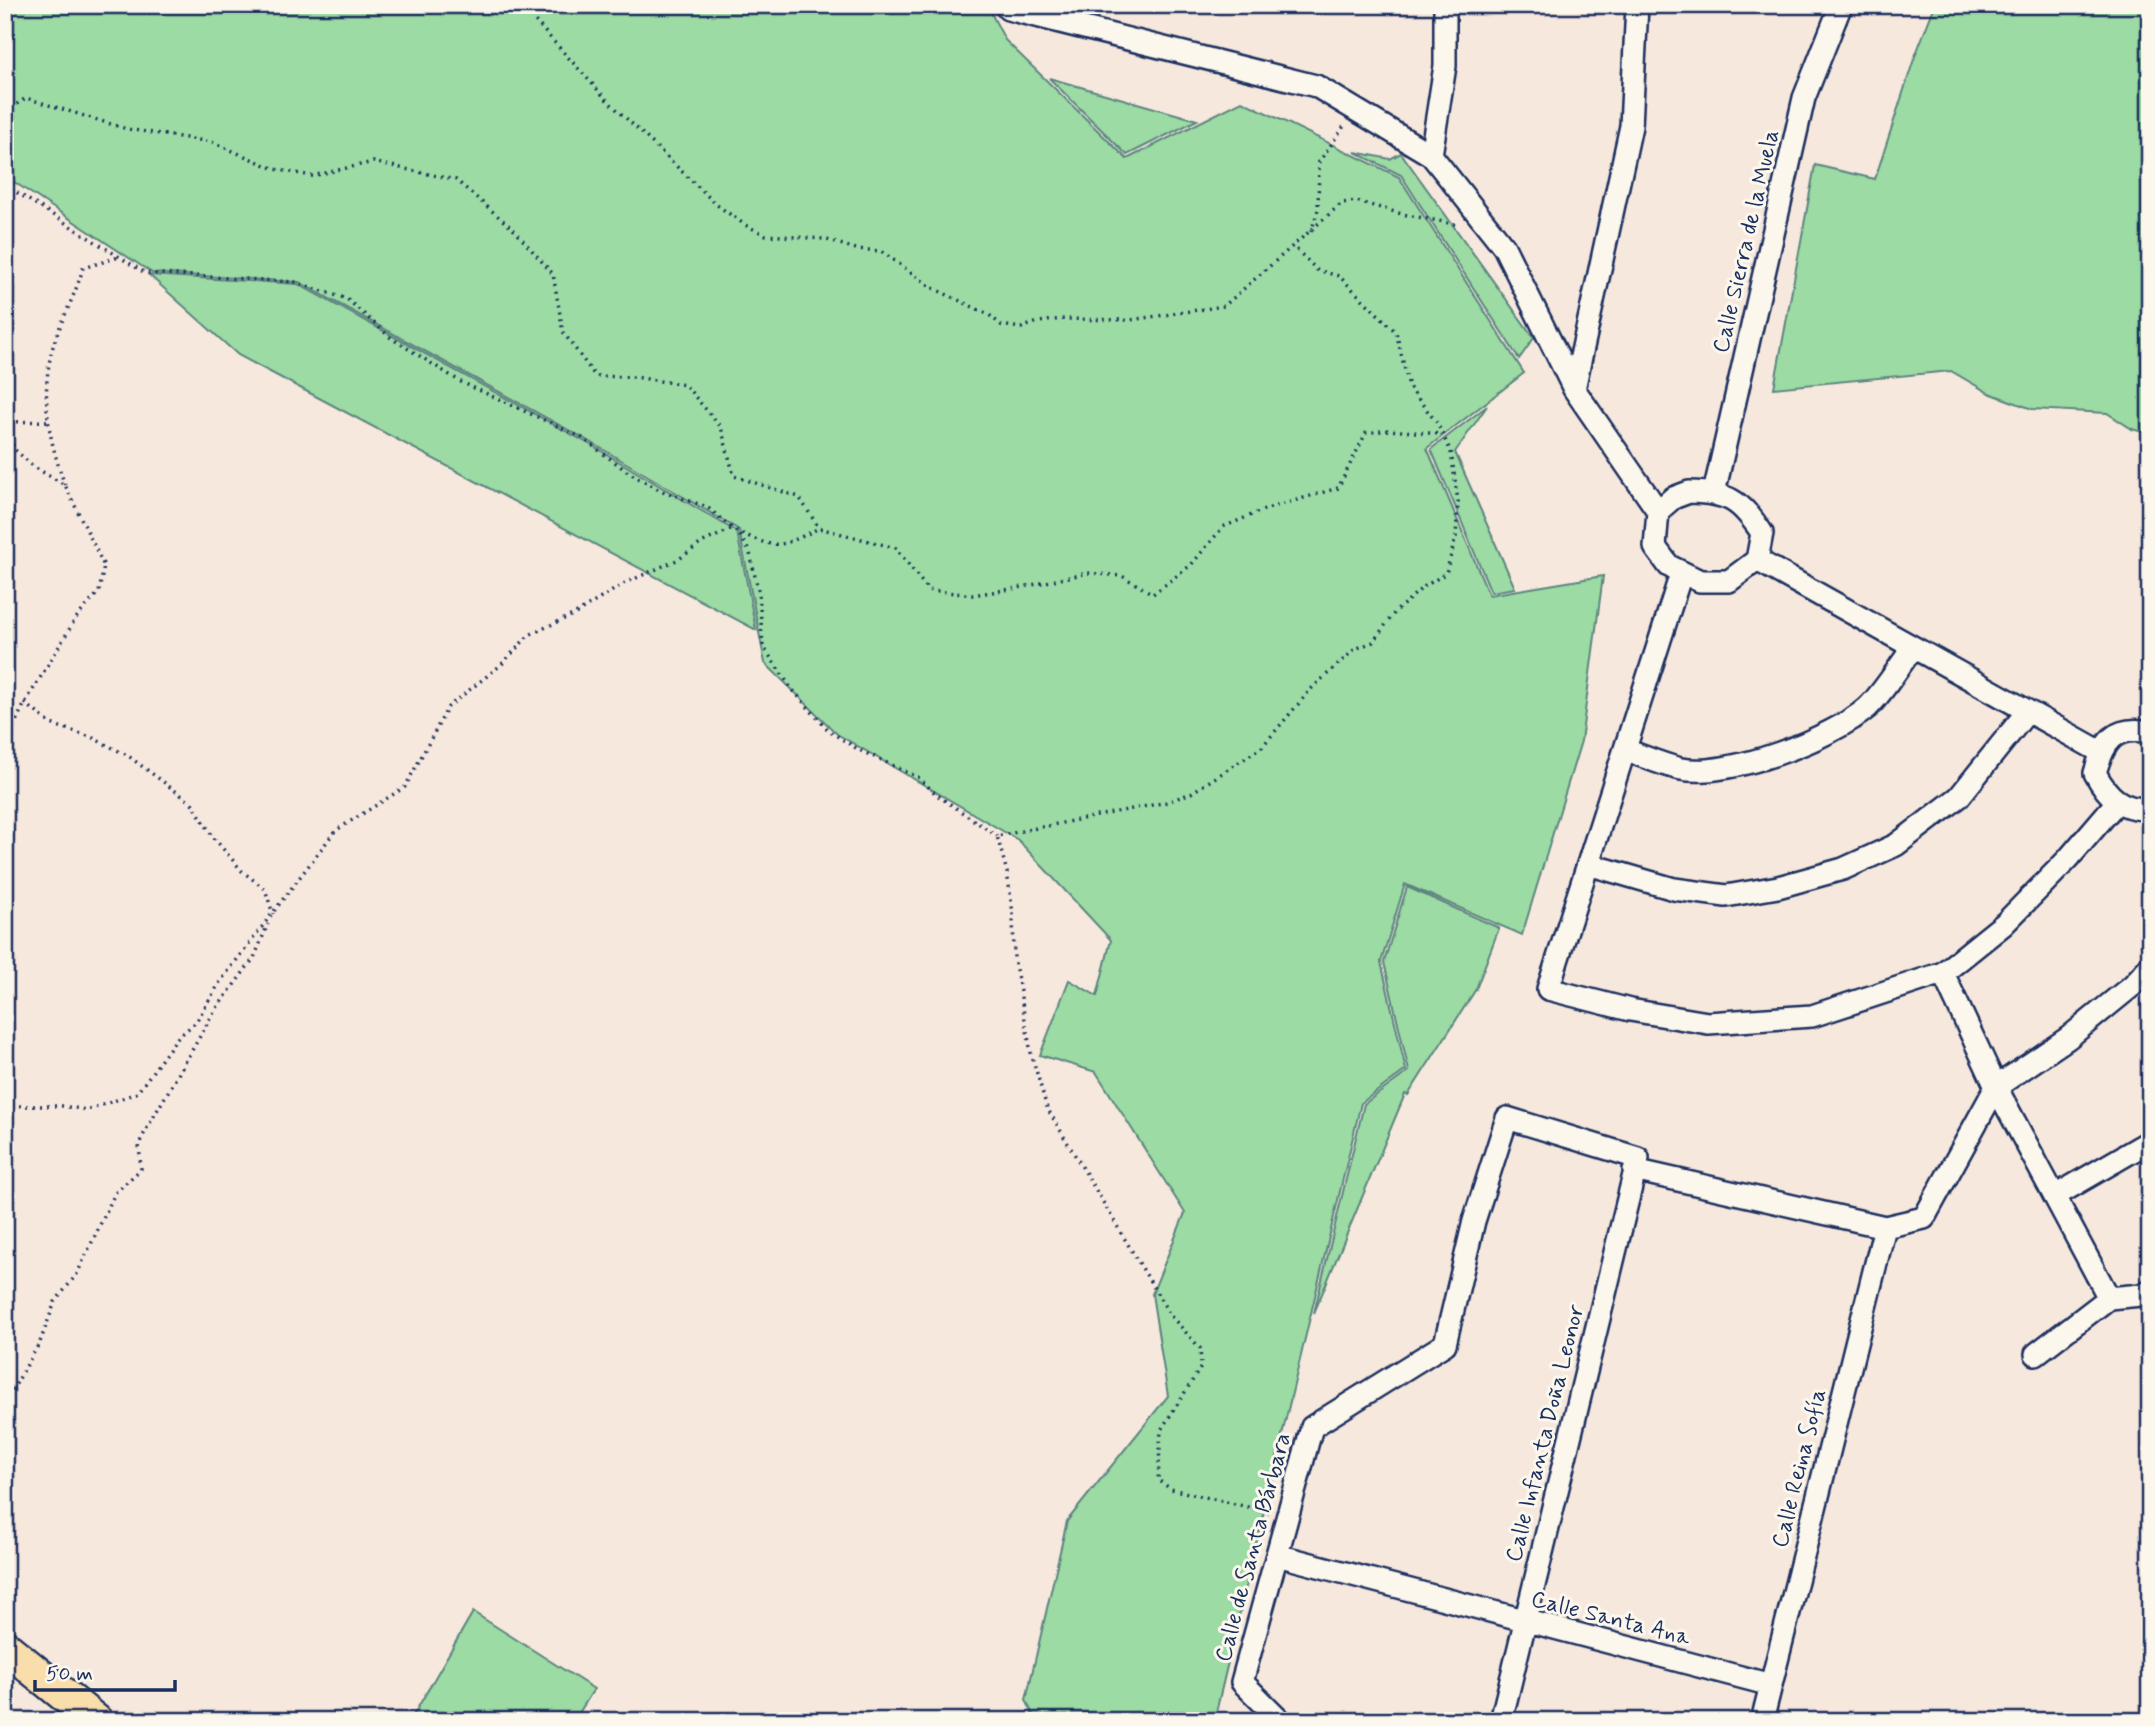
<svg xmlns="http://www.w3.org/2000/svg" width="2155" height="1726" font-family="Mynerve,sans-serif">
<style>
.green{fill:#9cdba3;stroke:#5c8580;stroke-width:2}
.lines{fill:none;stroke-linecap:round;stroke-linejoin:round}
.minor-casing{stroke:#1b2f5e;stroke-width:26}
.primary-casing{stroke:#1b2f5e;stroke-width:37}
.path{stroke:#1b2f5e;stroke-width:3.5;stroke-dasharray:2 5;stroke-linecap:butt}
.minor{stroke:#fbf7ec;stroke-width:21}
.primary{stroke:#f9deab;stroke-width:32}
.labels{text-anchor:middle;stroke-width:6;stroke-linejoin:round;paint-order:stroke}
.street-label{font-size:23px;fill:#1b2f5e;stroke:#fbf7ec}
</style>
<rect width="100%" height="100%" fill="#f7e8dd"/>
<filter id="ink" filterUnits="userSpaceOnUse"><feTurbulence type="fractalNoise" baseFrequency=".0143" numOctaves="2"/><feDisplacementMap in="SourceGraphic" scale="14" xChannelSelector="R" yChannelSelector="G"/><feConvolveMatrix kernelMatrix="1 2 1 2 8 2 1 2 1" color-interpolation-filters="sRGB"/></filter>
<g filter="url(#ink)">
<path class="green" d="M5,5H987L1005,40L1127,159L1242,101L1399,177L1524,373L1427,448L1489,595L1603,576L1581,741L1522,935L1405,884L1381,962L1406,1070L1361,1103L1214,1721H1036L1026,1700L1067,1521L1168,1396L1152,1294L1185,1213L1096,1072L1040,1055L1069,980L1097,996L1111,940L1018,840L837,734L765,663L739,530L594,444L299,282L152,273L5,176Z
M1935,5H2150V434L2132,429L2107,413L2032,409L1989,393L1951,371L1774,388L1815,165L1875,179L1914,59Z
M1049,78L1197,120L1127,155Z
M1355,152L1390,159L1401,153L1534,338L1519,359L1401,175Z
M149,275L298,284L593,446L737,532L756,630L238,355Z
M1487,406L1455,452L1515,588L1491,592L1431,449Z
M1407,887L1499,928L1476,989L1408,1095L1405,1094L1314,1313L1364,1104L1409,1071L1384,962Z
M473,1612L594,1689L574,1721H410Z"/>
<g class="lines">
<g class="minor-casing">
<path id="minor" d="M1006,5L1008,9L1316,86L1431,155L1504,247L1574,389L1658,511
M1431,155L1445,66V5
M1574,389L1631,126L1637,5
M1689,492C1729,493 1740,500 1762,533L1757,560L1729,581H1700L1669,566L1655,547L1658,511L1673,498Z
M1714,493L1804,98L1841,5
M1757,560L2101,752
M1681,574L1548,989L1630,1010L1708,1023L1812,1016L1943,973L2004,924L2068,859L2116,803
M2150,732C2114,725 2104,741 2095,773C2108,797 2121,810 2150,809
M1625,750C1643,756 1662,765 1681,769C1728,778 1831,739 1867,708C1884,692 1898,667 1913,648
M1588,864L1674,889L1726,896L1778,887L1843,869L1896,845L1959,797L2027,712
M1943,973L1996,1087L2109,1298
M1634,1170L1885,1227L1924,1218L1996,1087L2068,1038L2133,985L2150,966
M2055,1196L2150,1141
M2036,1354L2109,1298L2141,1295L2150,1290
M1277,1555L1771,1685
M1281,1721L1242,1682L1312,1427L1445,1344L1474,1221L1507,1118L1638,1158L1501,1721
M1762,1721L1885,1227"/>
</g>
<g class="primary-casing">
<path id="primary" d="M5,1647L96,1721"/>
</g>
<path class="path" d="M513,5L526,11L607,100L717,205L745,225L766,235L824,239L856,249L881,251L933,288L988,314L1001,325L1021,328L1038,322L1064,319L1131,320L1224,306L1342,203L1356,201L1402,214L1460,225
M5,112L26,98L127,129L212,142L275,169L312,176L373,162L456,180L513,229L553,274L563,332L595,376L635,377L685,385L721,427L734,476L799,497L819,528L896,548L928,590L972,595L1018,588L1088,573L1122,576L1153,594L1191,565L1223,527L1266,509L1338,488L1366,433L1388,430L1442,434
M5,185L145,273L295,282L347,299L391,338L461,382L581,437L628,472L659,490L707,507L740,535L750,553L759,595L763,646L791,688L829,731L859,750L918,777L937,795L997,836
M1311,232L1318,210L1319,162L1344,126
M5,419L10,422L13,448L34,467L65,485L104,566L99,592L76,618L25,703L5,744
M10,422L48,421
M65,485C49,441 40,397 52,350C59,324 75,297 83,268L119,257
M25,703L51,724L91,737L127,755L193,804L213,837L242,871L265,889L273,914
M5,1106H62L87,1110L137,1093L177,1038L196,1022L220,982L335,831L405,787L448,707L502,664L529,635L577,613L625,583L679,559L703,542L732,529C776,549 776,550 819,528
M5,1410L9,1396L40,1342L55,1302L77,1274L115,1193L141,1169L139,1144L146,1130L214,1012L254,958L268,924
M1269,1512L1171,1489L1158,1480L1161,1430L1201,1367L1200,1348L1170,1315L1047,1108L1031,1053L1014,958L1013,913L1007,872L997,836L1167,802L1191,793L1261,748L1311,689L1355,649L1373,642L1395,612L1422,588L1446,573L1456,537L1458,501L1451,452L1437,423L1409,387L1396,332L1339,276L1317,270L1293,246"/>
<use href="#minor" class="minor"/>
<use href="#primary" class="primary"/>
</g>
</g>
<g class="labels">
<g class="street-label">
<text transform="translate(1745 241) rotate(-77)" y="8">Calle Sierra de la Muela</text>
<text transform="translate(1544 1433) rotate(-76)" y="8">Calle Infanta Doña Leonor</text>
<text transform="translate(1798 1468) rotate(-76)" y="8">Calle Reina Sofía</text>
<text transform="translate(1252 1547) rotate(-75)" y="8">Calle de Santa Bárbara</text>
<text transform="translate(1611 1617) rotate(14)" y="8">Calle Santa Ana</text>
</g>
</g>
<rect width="2155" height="1726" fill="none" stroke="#fbf7ec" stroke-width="28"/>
<rect x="14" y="14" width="2127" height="1698" fill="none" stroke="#1b2f5e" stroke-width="2.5" filter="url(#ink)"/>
<path d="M35 1680v10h140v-10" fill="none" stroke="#1b2f5e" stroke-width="3.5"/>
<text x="46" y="1680" font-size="21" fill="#1b2f5e" stroke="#fbf7ec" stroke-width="5" paint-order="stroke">50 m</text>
</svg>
